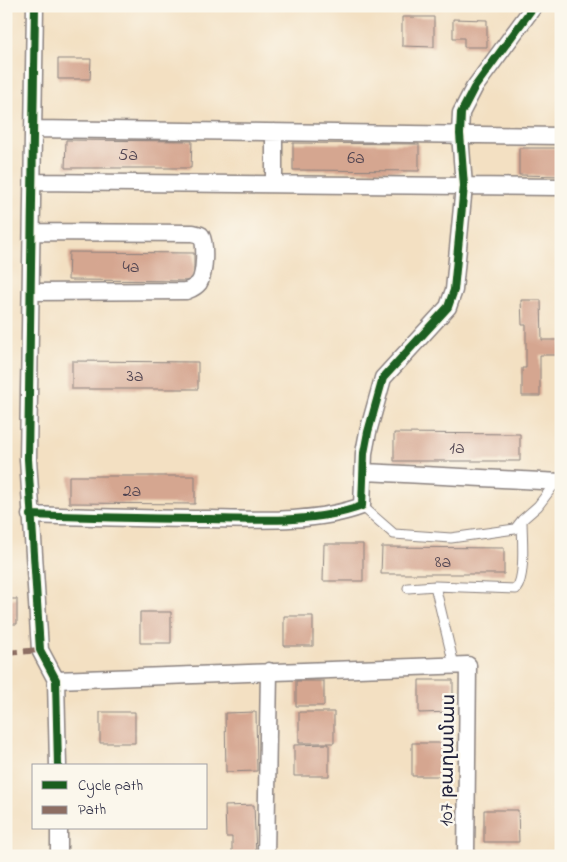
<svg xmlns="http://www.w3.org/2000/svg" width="567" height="862" font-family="'Indie Flower','Noto Sans Armenian',sans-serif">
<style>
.building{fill:#d5a690}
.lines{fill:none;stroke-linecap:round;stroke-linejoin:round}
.lane-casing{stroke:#8a817e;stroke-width:11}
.street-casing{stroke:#8a817e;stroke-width:19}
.lane{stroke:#fff;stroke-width:9}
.street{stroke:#fff;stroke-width:16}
.quiet{stroke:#8d6e63;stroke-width:6;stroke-dasharray:12 6;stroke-linecap:butt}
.cycleway-casing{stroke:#fbf7ec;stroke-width:11}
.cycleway{stroke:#1b5e20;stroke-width:8}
.labels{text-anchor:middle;stroke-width:5;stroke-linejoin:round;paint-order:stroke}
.number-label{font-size:18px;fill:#4f4350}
.street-label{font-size:20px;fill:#22223b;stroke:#fbf7ec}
</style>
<rect width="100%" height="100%" fill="#fbf7ec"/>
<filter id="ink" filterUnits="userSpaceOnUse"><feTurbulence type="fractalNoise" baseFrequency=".02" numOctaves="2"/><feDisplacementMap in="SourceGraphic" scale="10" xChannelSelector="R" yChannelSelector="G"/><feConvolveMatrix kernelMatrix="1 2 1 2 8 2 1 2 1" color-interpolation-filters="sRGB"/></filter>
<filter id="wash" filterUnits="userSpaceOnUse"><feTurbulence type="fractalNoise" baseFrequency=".0096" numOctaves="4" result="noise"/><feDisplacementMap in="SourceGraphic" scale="20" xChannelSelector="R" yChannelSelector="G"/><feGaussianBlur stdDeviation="1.12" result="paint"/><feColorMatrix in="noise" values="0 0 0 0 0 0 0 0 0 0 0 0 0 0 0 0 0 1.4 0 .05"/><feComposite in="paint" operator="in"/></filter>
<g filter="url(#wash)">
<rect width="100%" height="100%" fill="#f3e0c2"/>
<g id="blocks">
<path class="building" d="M402,17H434V47L402,46Z
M453,19L487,20V47H464V38H453Z
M58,59H91L90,79H58Z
M66,140L192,141L191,168H65Z
M293,143L419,144V171L293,170Z
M519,148H561V176L519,175Z
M69,252L194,253V281L68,280Z
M521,300H541L542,340H561V355H540V396H522V368H526V325H522Z
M72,361L198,362V389H72Z
M394,433L520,434V461H394Z
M69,476H195V504L69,503Z
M324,544H363V581H323Z
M382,547L504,548V574H381Z
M6,599H17V624H6Z
M140,612H171V643H140Z
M284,616H313V646H284Z
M419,680H453V712L419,713Z
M296,681H324V706H296Z
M100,712H135V743H100Z
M256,712L257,771L226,772L225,713Z
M299,712H334V743H299Z
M412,743H446L447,776H412Z
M329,744V776H294V745Z
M254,805L256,856H232V837H226L225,806Z
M484,810H518L519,842H484Z"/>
</g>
</g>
<g filter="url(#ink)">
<use href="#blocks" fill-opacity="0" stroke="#8a817e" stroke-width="1"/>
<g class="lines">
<g class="lane-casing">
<path id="lane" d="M362,506L394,534L451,538L515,529L522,520L538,506L556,482
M435,586L454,665
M408,588L435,586L516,589C526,577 522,537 522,520"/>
</g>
<g class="street-casing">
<path id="street" d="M35,6L28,459L40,650L56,680L58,766
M34,129L561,136
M274,132V184
M33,182L561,187
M31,292L186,291C191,289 195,288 199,283C205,274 206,244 201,235L193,233L32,232
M365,472L561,482
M30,515C90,517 150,519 210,519C259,520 316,523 362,506L364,453L368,432L383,378L448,307L454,290L464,186L460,134L461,113L474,88L534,6
M56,680L468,665L466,856
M59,828V856
M266,856L269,671"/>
</g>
<use href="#lane" class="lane"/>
<use href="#street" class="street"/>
<path class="quiet" d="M6,653L40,650"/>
<g class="cycleway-casing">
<path id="cycleway" d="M35,6L28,459L40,650L56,680L58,766
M30,515C90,517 150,519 210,519C259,520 316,523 362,506L364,453L368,432L383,378L448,307L454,290L464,186L460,134L461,113L474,88L534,6"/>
</g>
<use href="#cycleway" class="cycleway"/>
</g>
</g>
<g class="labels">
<g class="number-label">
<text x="128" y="160">5a</text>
<text x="356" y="163">6a</text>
<text x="131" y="272">4a</text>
<text x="135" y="381">3a</text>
<text x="457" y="453">1a</text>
<text x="132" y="496">2a</text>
<text x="443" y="567">8a</text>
</g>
<g class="street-label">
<text transform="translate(446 760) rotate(-89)" y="7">107 թաղամաս</text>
</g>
</g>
<rect width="567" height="862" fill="none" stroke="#fbf7ec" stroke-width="25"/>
<rect x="32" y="764" width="175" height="65" fill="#fbf7ec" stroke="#a4a2a5"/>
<rect x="42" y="781" width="25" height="8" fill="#1b5e20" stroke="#a4a2a5"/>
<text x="78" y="790" font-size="15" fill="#22223b">Cycle path</text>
<rect x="42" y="806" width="25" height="8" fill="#8d6e63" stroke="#a4a2a5"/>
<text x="78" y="814" font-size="15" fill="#22223b">Path</text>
</svg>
